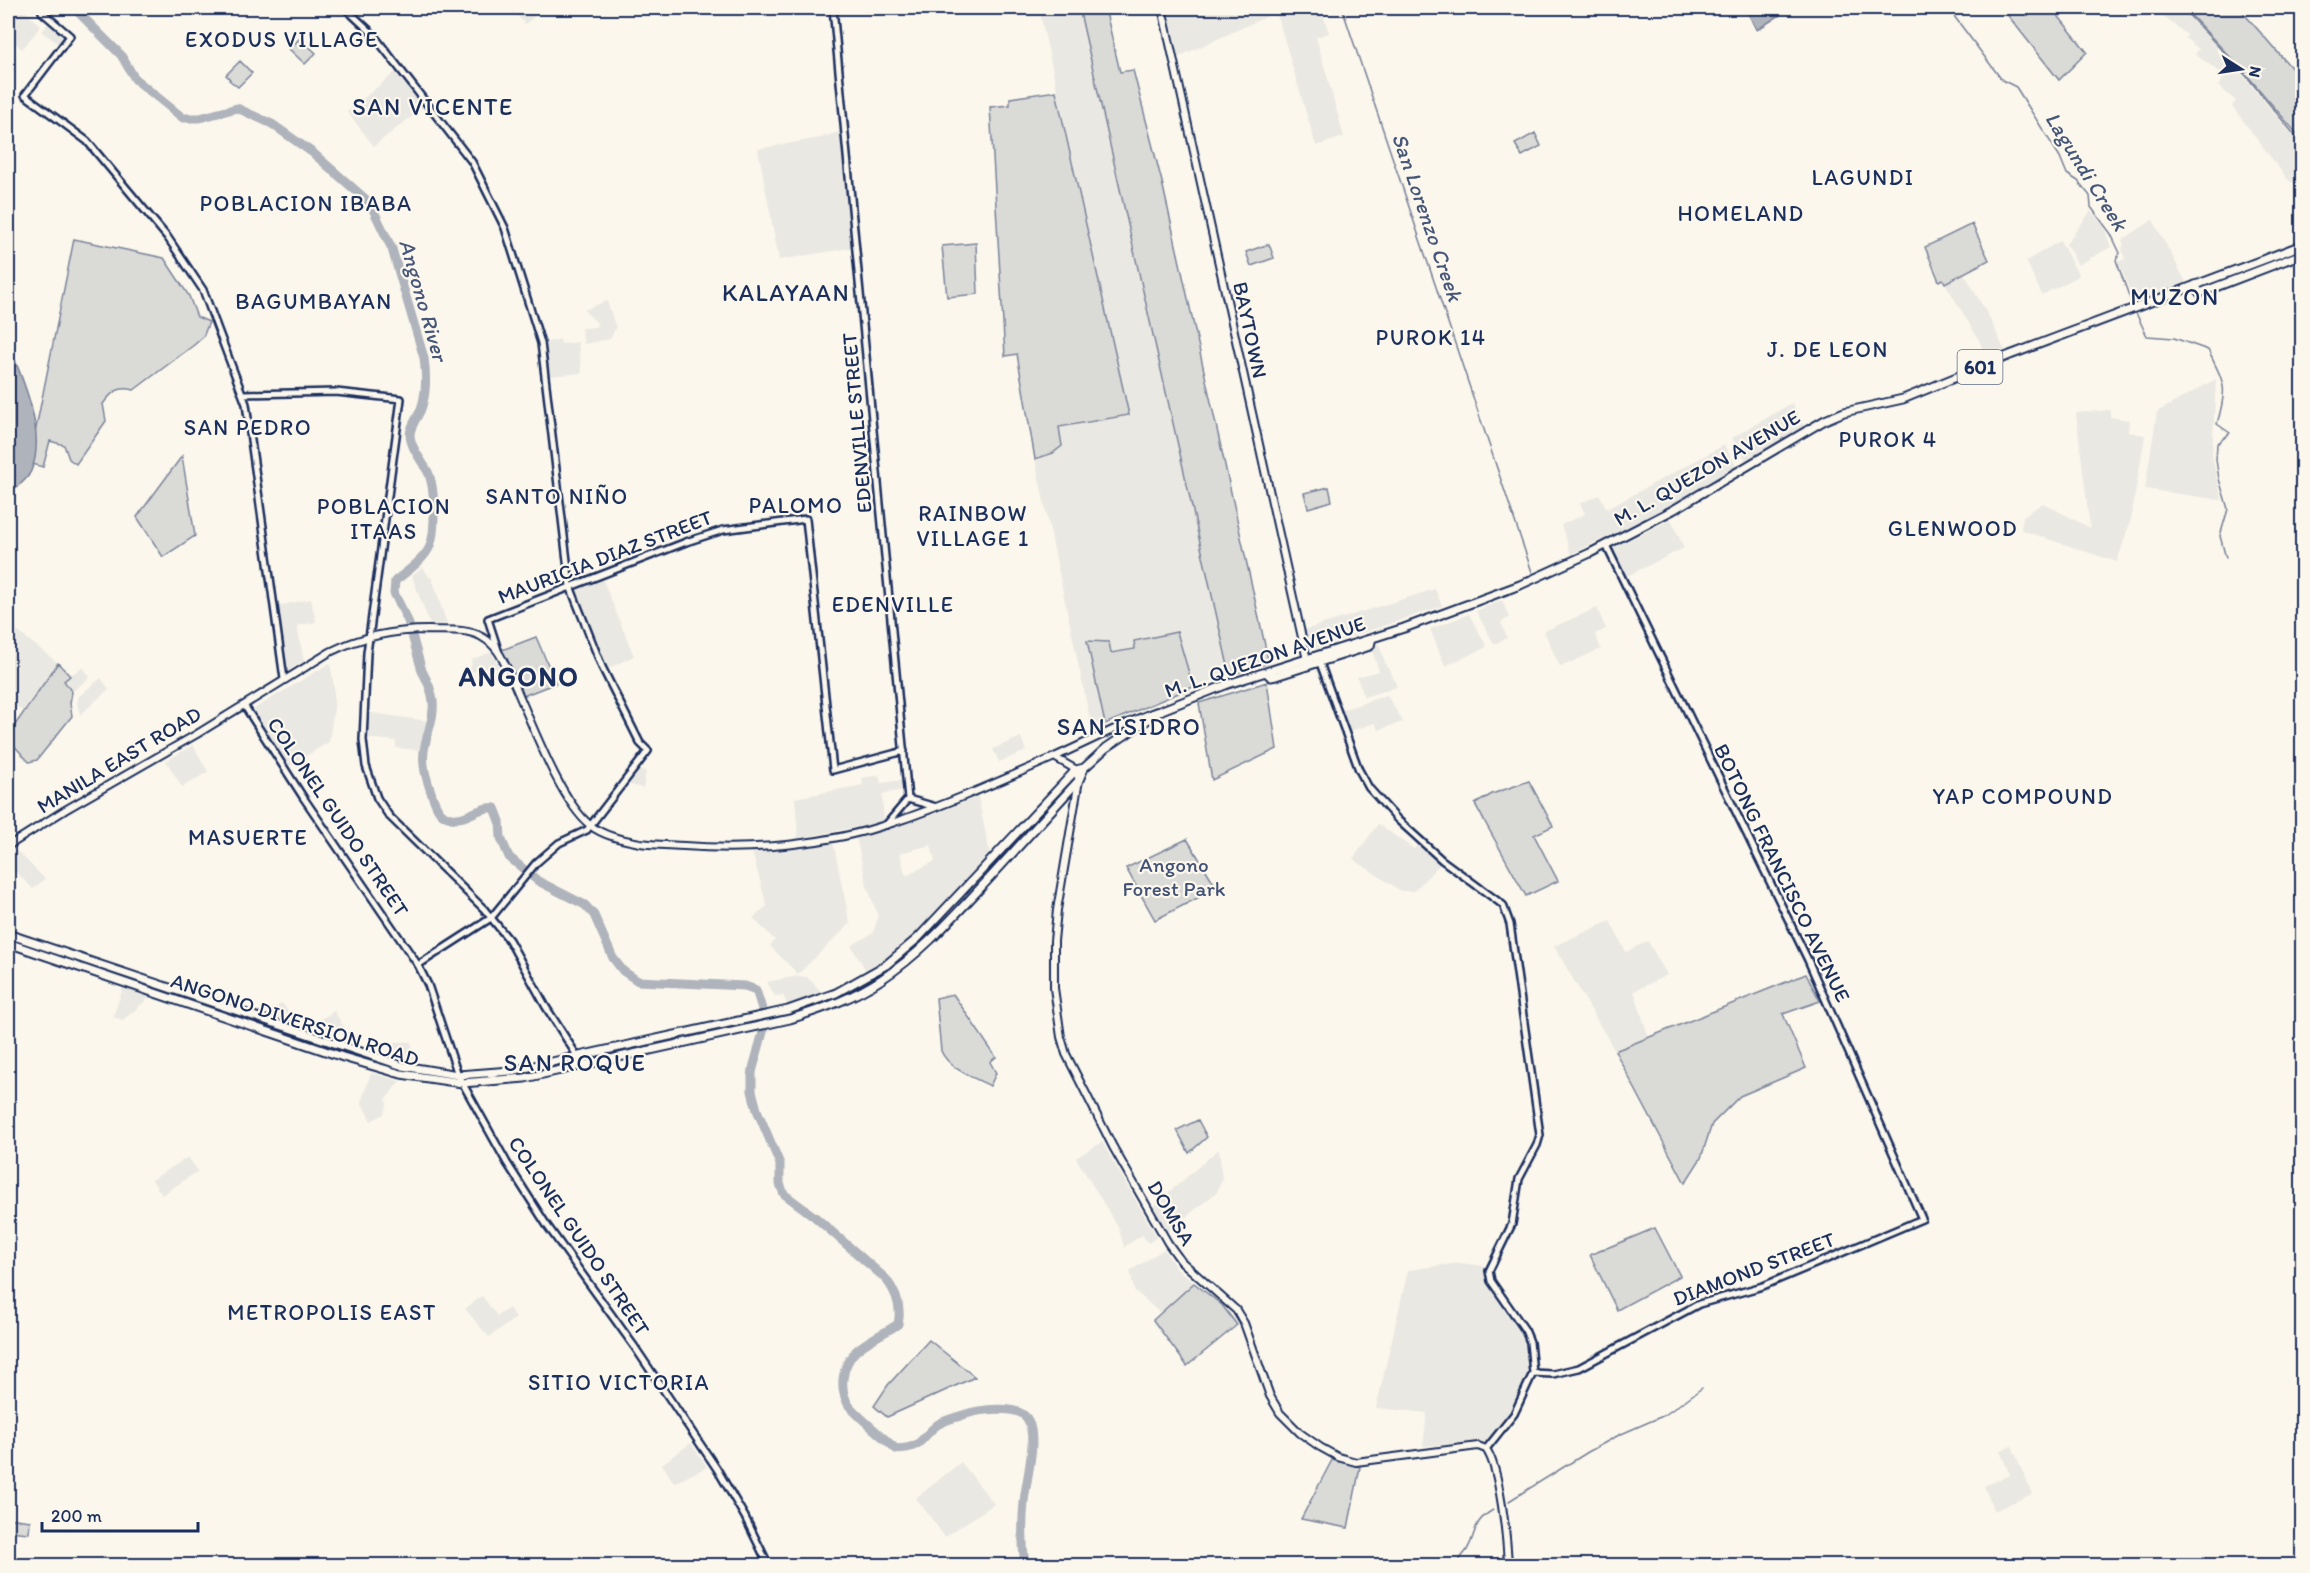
<svg xmlns="http://www.w3.org/2000/svg" width="2310" height="1573" font-family="Itim,sans-serif">
<style>
.built{fill:#eae8e2;fill-rule:evenodd}
.green{fill:#dadad7;stroke:#7a849a;stroke-width:1.5}
.water{fill:#afb3bb;stroke:#747e96;stroke-width:1.5}
.lines{fill:none;stroke-linecap:round;stroke-linejoin:round}
.stream{stroke:#747e96;stroke-width:1.5}
.river{stroke:#afb3bb;stroke-width:9}
.tertiary-casing{stroke:#1b2f5e;stroke-width:10}
.secondary-casing{stroke:#1b2f5e;stroke-width:10}
.primary-casing{stroke:#1b2f5e;stroke-width:11}
.tertiary{stroke:#fbf7ec;stroke-width:5}
.secondary{stroke:#fbf7ec;stroke-width:6}
.primary{stroke:#fbf7ec;stroke-width:7}
.labels{text-anchor:middle;stroke-width:4.5;stroke-linejoin:round;paint-order:stroke}
.shield{fill:#fbf7ec;stroke:#5e6b89;stroke-width:1.5}
.shield-label{font-size:20px;font-weight:bold;fill:#1b2f5e}
.street-label{font-size:21px;fill:#1b2f5e;stroke:#fbf7ec}
.park-label{font-size:21px;fill:#415176;stroke:#fbf7ec}
.neighbourhood-label{font-size:22px;letter-spacing:1.5px;fill:#1b2f5e;stroke:#fbf7ec}
.water-label{font-size:22px;font-style:italic;fill:#47577a;stroke:#fbf7ec}
.quarter-label{font-size:24px;letter-spacing:1.5px;fill:#1b2f5e;stroke:#fbf7ec}
.district-label{font-size:27px;font-weight:bold;letter-spacing:1.5px;fill:#1b2f5e;stroke:#fbf7ec}
</style>
<rect width="100%" height="100%" fill="#fbf7ec"/>
<filter id="ink" filterUnits="userSpaceOnUse"><feTurbulence type="fractalNoise" baseFrequency=".0167" numOctaves="2"/><feDisplacementMap in="SourceGraphic" scale="12" xChannelSelector="R" yChannelSelector="G"/><feConvolveMatrix kernelMatrix="1 2 1 2 8 2 1 2 1" color-interpolation-filters="sRGB"/></filter>
<g filter="url(#ink)">
<path class="built" d="M12,8H21L41,26L22,49L8,36V13Z
M510,8H545L525,24Z
M1046,8H1079L1230,675L1193,687L1177,632L1134,642L1135,649L1111,653L1088,641L1105,724L1092,729L1035,459L1053,453L1058,427L1129,414L1039,9Z
M1165,8H1268L1270,15L1176,58Z
M1275,8H1321L1329,33L1316,37L1344,137L1316,146Z
M2171,8H2181L2246,79L2302,146V188L2288,180L2232,106L2236,101L2218,86L2225,76L2195,54L2199,49L2185,38L2187,35L2163,16Z
M49,22L66,35L59,44L42,32Z
M398,70L425,106L374,146L347,112Z
M842,131L844,180L853,246L850,248L779,260L758,149L820,138Z
M2091,211L2104,227L2111,247L2078,265L2066,244Z
M2153,220L2186,282L2134,301L2118,262L2125,259L2122,249L2124,245L2122,240Z
M2060,241L2079,276L2042,295L2026,261Z
M1964,273L1990,319L2005,351L1986,359L1979,340L1945,283Z
M607,301L616,328L610,339L584,344L581,328L596,327L597,323L584,310Z
M560,339L561,344L578,342L582,373L549,376L544,343Z
M2216,379L2212,457L2222,500L2145,489L2157,412Z
M1792,403L1804,426L1746,461L1732,438Z
M2110,410V417L2129,420L2128,432L2145,435L2131,519L2117,562L2021,530L2023,516L2043,503L2090,528L2076,413Z
M1724,445L1737,467L1668,508L1571,554L1561,525L1585,514L1580,503L1600,495L1607,509Z
M1671,519L1684,548L1627,576L1613,548Z
M423,567L429,577L432,578L447,624L430,625L412,576Z
M602,578L634,656L607,669L574,589Z
M1435,589L1442,606L1309,651L1304,630Z
M311,599L316,622L297,626L304,661L287,671L278,606Z
M1502,600L1509,618L1501,622L1507,638L1494,644L1476,611Z
M1597,608L1606,629L1595,634L1601,649L1560,667L1544,631Z
M1469,614L1487,647L1445,666L1430,629Z
M8,624L58,663L69,676L83,667L90,677L72,692L70,703L72,716L37,760L32,762H29L8,739V735L24,712L17,707L13,713L8,708Z
M1379,644L1387,668L1389,667L1397,687L1364,697L1357,677L1379,671L1372,650L1373,646Z
M492,652L499,668L470,672L472,659Z
M330,663L334,687V707L329,742L288,767L254,709Z
M101,678L109,689L80,715L77,703L79,696Z
M1387,695L1403,722L1378,730L1375,723L1347,732L1339,711Z
M365,712L428,721L419,750L396,748V741L364,738Z
M1021,737L1026,751L999,762L993,749Z
M193,745L208,772L182,787L166,761Z
M637,770L646,771L643,788L626,784Z
M879,775L881,783L903,780L904,790L882,794L884,822L798,838L795,798L863,785L862,778Z
M978,797L990,855L915,935L867,972L851,946L873,933L878,916L867,886L856,837L924,818ZM931,845L935,861L908,875L905,874L900,853Z
M1378,824L1414,849L1419,843L1441,863L1414,891H1401L1353,859Z
M833,842L850,924L798,974L770,946L775,940L753,918L767,906L752,852Z
M16,850L45,879L33,889L8,864V854Z
M1610,921L1626,952L1648,941L1667,975L1634,991L1649,1038L1615,1051L1554,946Z
M798,976L807,977L822,992L787,1004L783,995L775,996L767,982Z
M123,988L150,997L123,1020L113,1017Z
M282,1003L298,1025L267,1014Z
M334,1011L345,1029L333,1037L329,1035L320,1020Z
M394,1042H411L415,1063L391,1056Z
M371,1073L400,1081L386,1099L387,1104L384,1114L371,1121L361,1102Z
M1102,1142L1157,1237L1148,1243L1142,1235L1124,1247L1119,1229L1076,1158Z
M1219,1149L1222,1179L1217,1192L1166,1233L1152,1207Z
M188,1157L198,1171L162,1195L152,1180Z
M1164,1249L1175,1267L1194,1283L1160,1313L1134,1290L1130,1271Z
M1459,1263L1485,1266L1487,1280L1490,1287L1521,1330L1528,1343L1530,1368L1529,1375L1510,1415L1487,1442L1423,1446L1427,1413L1376,1408L1408,1270Z
M482,1296L497,1316L509,1308L516,1318L489,1337L465,1309Z
M691,1443L707,1467L674,1483L662,1464Z
M2012,1446L2032,1494L1994,1511L1984,1486L2010,1475L2000,1451Z
M961,1462L994,1504L945,1537L916,1498Z"/>
<path class="green" d="M1079,8H1105L1120,72L1133,70L1162,182L1269,663L1230,675Z
M2002,8H2052L2087,52L2059,80Z
M2184,8H2239L2302,80V140L2245,73Z
M300,38L316,53L305,64L289,49Z
M240,61L252,73L238,87L229,80L230,79L226,75Z
M1056,91L1129,415L1059,427L1062,446L1053,453L1035,459L1017,354L1005,356L990,107L1010,105V98Z
M1535,133L1541,146L1522,156L1515,144Z
M1972,224L1989,260L1945,283L1943,279L1939,281L1925,247Z
M74,239L164,258L189,296L197,317L209,322L203,337L194,345L134,390C118,386 112,392 103,404L106,421L76,464L69,459L64,445L50,441L43,467L29,463Z
M976,243L978,294L947,297L942,246Z
M1269,244L1274,258L1251,266L1246,252Z
M182,456L195,536L163,557L137,517Z
M1329,487L1332,501L1308,508L1304,493Z
M1177,632L1193,687L1105,724L1087,641L1109,642L1111,653L1135,649L1134,641Z
M536,637L556,683L523,696L502,650Z
M58,663L70,676L64,681L72,692L70,703L72,716L37,760L29,762L8,739V735Z
M1267,682L1277,749L1212,780L1199,703Z
M1529,781L1553,826L1534,835L1558,881L1526,896L1475,804L1492,794Z
M1187,839L1217,888L1155,920L1126,868Z
M1806,974L1820,1001L1783,1014L1806,1068L1740,1096L1712,1124L1701,1158L1685,1183L1615,1051Z
M953,994L996,1057L990,1062L996,1073L990,1086C973,1077 949,1069 941,1051L936,998Z
M1198,1120L1207,1137L1189,1153L1177,1130Z
M1655,1228L1680,1276L1617,1310L1590,1255Z
M1194,1283L1222,1305L1237,1325L1187,1366L1153,1320Z
M929,1340L975,1377L887,1417L874,1406L888,1385Z
M1332,1460L1360,1467L1348,1528L1301,1519Z
M8,1518L30,1521L29,1533L8,1531Z"/>
<path class="water" d="M1745,8H1775L1780,15L1757,30Z
M8,344C23,378 47,434 31,471C27,481 16,487 8,493Z"/>
<g class="lines">
<path class="stream" d="M1342,8L1532,572
M1948,8L2002,80L2016,87L2060,157L2067,174L2078,181L2090,196L2091,207L2111,234L2120,253L2116,260L2133,307
M2182,8L2247,77L2302,144
M2135,311L2147,336L2174,338L2208,350C2225,385 2228,386 2217,424L2230,433L2217,444L2216,460L2219,479L2228,509L2220,536L2226,558
M1509,1501L1588,1452L1619,1435L1665,1415L1702,1388
M1334,1566L1348,1562L1360,1566
M1455,1566C1459,1560 1463,1555 1467,1550C1478,1531 1471,1523 1493,1510"/>
<path class="river" d="M74,8L121,55L135,79L183,118H200L237,108L272,124L313,153L370,203L392,249L424,358C426,375 427,392 421,409C418,417 411,425 410,434C410,447 422,461 428,472C435,487 437,535 428,550C421,562 406,572 395,581L394,593L408,621L422,671C427,680 432,691 433,701C435,719 426,734 424,751C422,767 427,780 432,795C436,806 439,815 451,818C466,821 478,806 495,808L500,821L501,838L509,857L538,881L585,905L594,915L613,958L623,971L638,981L745,986L756,990L763,1012V1032L752,1072V1091L757,1110L780,1164V1184L784,1194L815,1217L886,1279C896,1292 902,1307 898,1324C884,1334 867,1340 855,1352C842,1366 839,1388 848,1404C853,1413 886,1439 896,1449C923,1448 919,1439 937,1425C944,1420 955,1418 963,1415C977,1410 1019,1403 1028,1420C1038,1441 1026,1479 1024,1502C1022,1523 1022,1544 1025,1566"/>
<g class="tertiary-casing">
<path id="tertiary" d="M46,8L42,12L70,36L25,95L87,141L168,238L203,290L246,404L284,679
M345,8L372,33L472,162L505,228L541,343L570,586L602,667L640,743L648,751L587,830L559,843L536,863L491,918L418,965
M833,8L908,799L886,825
M243,394L336,392L401,399L367,653L363,740L366,766L377,798L389,816L484,909L509,940L546,1007L583,1065
M498,650L488,619L686,542L723,530L806,519L833,770L904,751
M1320,663L1359,770L1369,788L1398,820L1442,860L1503,905L1510,924L1540,1135L1537,1145L1519,1179L1512,1224L1489,1271L1491,1281L1525,1330L1530,1342L1533,1373L1514,1414L1486,1449
M244,705L303,797L418,965L428,985L458,1075L507,1163L546,1224L634,1346L717,1469L745,1517L769,1566
M908,799L936,807
M1533,1373L1553,1374L1579,1368L1699,1304L1763,1286L1922,1219L1808,960L1606,545"/>
</g>
<g class="secondary-casing">
<path id="secondary" d="M1162,8L1307,660
M1054,757L1075,769L1079,780L1057,910L1054,941V988L1061,1037L1066,1054L1113,1147L1168,1243L1181,1261L1236,1310L1244,1323L1270,1396L1280,1413L1300,1433L1320,1447L1338,1457L1356,1462L1478,1446L1486,1449C1500,1468 1507,1540 1508,1566
M8,846L65,810L197,734L330,652C362,636 394,630 429,630C447,631 466,628 482,637C499,646 504,663 512,679C530,718 559,800 590,825C603,836 624,840 640,843C655,845 670,845 684,846C753,851 827,845 892,823C946,805 998,782 1050,759C1086,743 1120,725 1157,711"/>
</g>
<g class="primary-casing">
<path id="primary" d="M2195,285L2200,293L2302,254
M1266,672L1271,677L1276,676L1370,646L1372,638
M8,934L403,1066L458,1075L511,1071L788,1010L836,993L886,965L918,938L1076,770L1084,768
M8,943L343,1057L401,1074L462,1083L525,1078L790,1019C822,1009 854,998 882,979C922,953 954,916 986,882C1017,848 1048,814 1079,780L1084,768L1106,748L1162,710L1228,684L1404,628L1520,585L1590,553L1673,510L1825,420L1844,412L1903,399L2010,355L2302,245"/>
</g>
<use href="#tertiary" class="tertiary"/>
<use href="#secondary" class="secondary"/>
<use href="#primary" class="primary"/>
</g>
</g>
<g class="labels">
<rect class="shield" x="1957.5" y="350" width="45" height="34" rx="4.5"/>
<g class="shield-label">
<text x="1980" y="374">601</text>
</g>
<g class="street-label">
<text transform="translate(1250 330) rotate(78)" y="7">BAYTOWN</text>
<text transform="translate(857 423) rotate(-95)" y="7">EDENVILLE STREET</text>
<text transform="translate(1707 468) rotate(-30)" y="7">M. L. QUEZON AVENUE</text>
<text transform="translate(605 557) rotate(-21)" y="7">MAURICIA DIAZ STREET</text>
<text transform="translate(1265 657) rotate(-19)" y="7">M. L. QUEZON AVENUE</text>
<text transform="translate(119 760) rotate(-31)" y="7">MANILA EAST ROAD</text>
<text transform="translate(338 817) rotate(56)" y="7">COLONEL GUIDO STREET</text>
<text transform="translate(1782 873) rotate(64)" y="7">BOTONG FRANCISCO AVENUE</text>
<text transform="translate(295 1020) rotate(18)" y="7">ANGONO DIVERSION ROAD</text>
<text transform="translate(1171 1213) rotate(59)" y="7">DOMSA</text>
<text transform="translate(579 1236) rotate(56)" y="7">COLONEL GUIDO STREET</text>
<text transform="translate(1754 1269) rotate(-21)" y="7">DIAMOND STREET</text>
</g>
<g class="park-label">
<text x="1174" y="872">Angono<tspan x="1174" dy="24">Forest Park</tspan></text>
</g>
<g class="neighbourhood-label">
<text x="282" y="47">EXODUS VILLAGE</text>
<text x="1863" y="185">LAGUNDI</text>
<text x="306" y="211">POBLACION IBABA</text>
<text x="1741" y="221">HOMELAND</text>
<text x="314" y="309">BAGUMBAYAN</text>
<text x="1431" y="345">PUROK 14</text>
<text x="1828" y="357">J. DE LEON</text>
<text x="248" y="435">SAN PEDRO</text>
<text x="1888" y="447">PUROK 4</text>
<text x="557" y="504">SANTO NIÑO</text>
<text x="796" y="513">PALOMO</text>
<text x="384" y="514">POBLACION<tspan x="384" dy="25">ITAAS</tspan></text>
<text x="973" y="521">RAINBOW<tspan x="973" dy="25">VILLAGE 1</tspan></text>
<text x="1953" y="536">GLENWOOD</text>
<text x="893" y="612">EDENVILLE</text>
<text x="2023" y="804">YAP COMPOUND</text>
<text x="248" y="845">MASUERTE</text>
<text x="332" y="1320">METROPOLIS EAST</text>
<text x="619" y="1390">SITIO VICTORIA</text>
</g>
<g class="water-label">
<text transform="translate(2087 171) rotate(58)" y="8">Lagundi Creek</text>
<text transform="translate(1428 217) rotate(71)" y="8">San Lorenzo Creek</text>
<text transform="translate(424 300) rotate(74)" y="8">Angono River</text>
</g>
<g class="quarter-label">
<text x="433" y="115">SAN VICENTE</text>
<text x="786" y="301">KALAYAAN</text>
<text x="2175" y="305">MUZON</text>
<text x="1129" y="735">SAN ISIDRO</text>
<text x="575" y="1071">SAN ROQUE</text>
</g>
<g class="district-label">
<text x="519" y="686">ANGONO</text>
</g>
</g>
<rect width="2310" height="1573" fill="none" stroke="#fbf7ec" stroke-width="30"/>
<rect x="15" y="15" width="2280" height="1543" fill="none" stroke="#1b2f5e" stroke-width="2" filter="url(#ink)"/>
<g transform="translate(2241 69) rotate(102)" stroke="#fbf7ec" stroke-width="4.5" paint-order="stroke">
<path d="M0-4.5L10 22L0 15L-10 22Z" fill="#1b2f5e"/>
<text y="-9" font-size="16" font-weight="bold" text-anchor="middle" fill="#1b2f5e">N</text>
</g>
<path d="M42 1522v9h156v-9" fill="none" stroke="#1b2f5e" stroke-width="3"/>
<text x="51" y="1522" font-size="18" fill="#1b2f5e" stroke="#fbf7ec" stroke-width="4.5" paint-order="stroke">200 m</text>
</svg>
